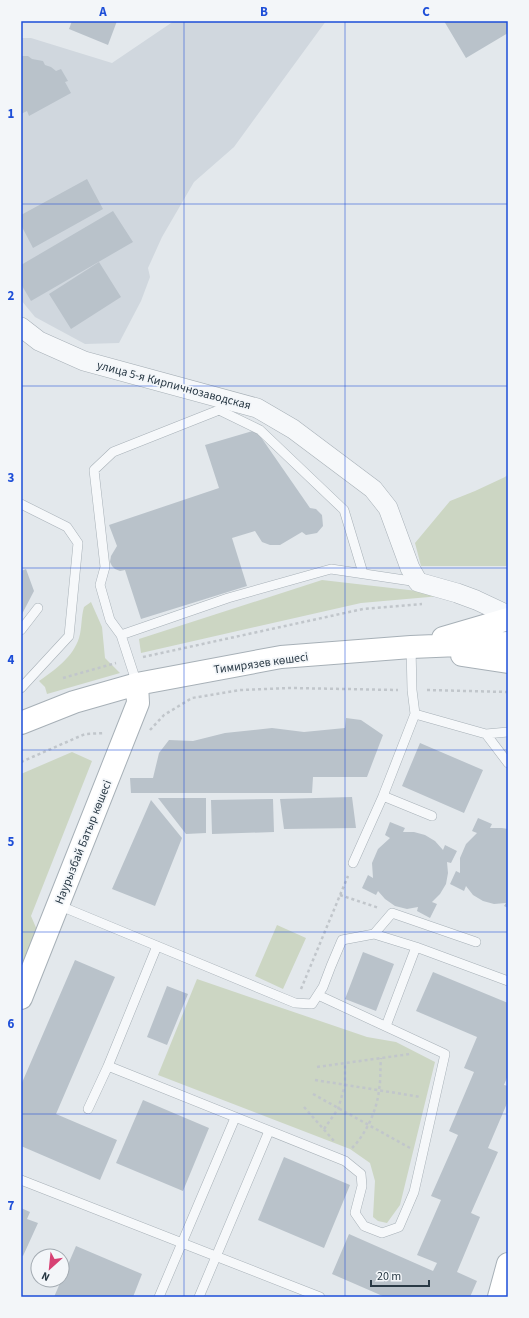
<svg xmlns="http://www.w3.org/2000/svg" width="529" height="1318" font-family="'Source Sans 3',sans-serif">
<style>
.built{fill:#d0d7de}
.green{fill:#ccd6c3}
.building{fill:#b9c2ca}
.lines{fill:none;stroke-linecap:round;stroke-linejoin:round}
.lane-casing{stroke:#a7b0b7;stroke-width:10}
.street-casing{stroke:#a7b0b7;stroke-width:20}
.secondary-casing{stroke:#a7b0b7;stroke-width:24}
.path{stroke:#c1c6cb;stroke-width:2.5;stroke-dasharray:3 3;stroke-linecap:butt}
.lane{stroke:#f6f8fa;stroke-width:9}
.street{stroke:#f6f8fa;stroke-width:19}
.secondary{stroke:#fff;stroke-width:22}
.grid{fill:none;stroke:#1d4ed8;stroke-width:1;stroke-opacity:0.55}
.labels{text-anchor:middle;stroke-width:3.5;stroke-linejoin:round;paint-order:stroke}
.street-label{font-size:12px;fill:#293945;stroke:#f3f6f9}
.neatline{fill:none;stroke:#1d4ed8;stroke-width:1.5}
.grid-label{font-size:13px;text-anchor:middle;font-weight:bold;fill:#1d4ed8}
</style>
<rect width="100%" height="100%" fill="#e3e8ec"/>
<path class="built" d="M174,21H326L234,147L194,182L162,237L148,268L150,277L141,301L119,343L85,344L35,317L21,300V38H31L112,63Z"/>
<path class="green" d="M508,474V566H421L415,543L450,501L475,491L505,477Z
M322,580L452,595L361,603L141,653L139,639Z
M91,602L102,627L105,658L120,673L47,694L45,687L39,681C55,670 73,657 79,638C82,628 81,617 84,607Z
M72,752L92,761L31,916L37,930L21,968V774Z
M277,925L306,938L283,989L255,976Z
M197,979L367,1037L396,1042L435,1062L400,1205L387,1223L378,1221L373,1217L375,1181L370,1163L350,1149L158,1075Z"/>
<path class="building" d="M72,21H117L108,45L69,29Z
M444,21H508V33L466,58Z
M21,56H28L32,59L43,61L45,65L51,67L56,71L61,69L68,81L65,82L71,93L29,116L27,111L21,114Z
M87,179L103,209L33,248L21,225V215Z
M113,211L133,242L31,301L21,284V265Z
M99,262L121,297L71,329L49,294Z
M256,430L310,508L316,509L322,515L323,526L317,533L306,535L302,532L280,545H270L262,542L255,531L232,538L247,586L141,619L125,570L120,571L115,569L112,566L110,562L111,556L117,546L109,525L219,488L205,445Z
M26,569L34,591L21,616V571Z
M346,718L361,720L383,735L367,777H313L312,793H131L130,778H153L159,753L169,740L193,741L225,733L272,728L304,732L345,728Z
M420,743L483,770L464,813L402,786Z
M352,797L356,828L284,829L280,799Z
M158,798H206V833L186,834Z
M273,799L274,832L212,834L211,800Z
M151,800L182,838L155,906L112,889Z
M478,818L492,824L490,828H502L508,829V908L504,906L506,903L494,904L483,901L473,895L466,886L464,891L450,884L456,871L460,873V858L466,844L477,833L472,831Z
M390,822L405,828L403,832H414L425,835L435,841L443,850L445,845L457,851L451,863L447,862L448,873L446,884L440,894L432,902L437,904L430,918L417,911L418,907L407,909L395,906L385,899L378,891L376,895L362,888L368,875L373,878L372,863L378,849L390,838L385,835Z
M363,952L394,964L376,1011L345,999Z
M75,960L115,977L56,1114L117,1140L100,1180L21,1146V1085Z
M433,972L508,1003V1075L504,1085L508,1086V1101L488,1148L498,1152L471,1213L480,1217L457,1272L477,1281L470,1297H385L332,1274L349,1234L433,1271L437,1263L417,1255L441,1200L431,1196L458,1135L449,1131L474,1072L464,1068L477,1037L416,1011Z
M167,986L188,994L167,1045L147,1037Z
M143,1100L209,1128L183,1191L116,1163Z
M284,1157L350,1185L324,1248L258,1220Z
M21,1208L30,1212L27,1219L38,1223L23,1256L21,1255Z
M76,1246L142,1274L133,1297H54Z"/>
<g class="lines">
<g class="lane-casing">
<path id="lane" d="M21,504L67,527L78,543L69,636L21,688
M21,630L38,608
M121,635L228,598L331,569L418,582
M411,647L412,690L415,714L383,796L432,816
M137,684L121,635L110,620L100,585L105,567L94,470L113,452L219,410L260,430L344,510L363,573
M415,714L486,734L508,732
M486,734L508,763
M353,863L383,796
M58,905L295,1003L312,1004L323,987L331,966L342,940L374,934L416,947L508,981
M374,934L392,913L476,942
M386,1026L416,947
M108,1066L157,946
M88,1109L108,1066L345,1161L361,1174L362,1186L355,1213L364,1226L382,1233L399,1227L414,1192L445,1054L318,995
M21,1180L320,1297
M159,1297L235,1118
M199,1297L269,1131"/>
</g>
<g class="street-casing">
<path id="street" d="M21,327L39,341L84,361L257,408L293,429L373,489L388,508L410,568L418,582L457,593L476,600L508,615"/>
</g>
<g class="secondary-casing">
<path id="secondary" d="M443,638L508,619
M462,655L508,662
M21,723L74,702L137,684L281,657L411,647L508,643
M21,998L138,703L137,684
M499,1297L508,1264"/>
</g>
<path class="path" d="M143,657L363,609L422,604
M63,678L116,663
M427,690L508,692
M150,730L164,715L192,698L240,690L291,688L398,690
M21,762L85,734L105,733
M340,895L379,908
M301,989L348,876
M317,1067L410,1054
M315,1080L421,1097
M313,1094L410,1148
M304,1107L334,1141
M324,1129L338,1109L345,1085V1063
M352,1148C366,1134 377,1110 379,1090C381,1079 380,1069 381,1058"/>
<use href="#lane" class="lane"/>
<use href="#street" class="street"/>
<use href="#secondary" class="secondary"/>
</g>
<path class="grid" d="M184,21V1297M345,21V1297M21,204H508M21,386H508M21,568H508M21,750H508M21,932H508M21,1114H508"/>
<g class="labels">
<g class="street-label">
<text transform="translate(174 385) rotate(15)" y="4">улица 5-я Кирпичнозаводская</text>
<text transform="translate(261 663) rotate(-8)" y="4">Тимирязев көшесі</text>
<text transform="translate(83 842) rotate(-68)" y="4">Наурызбай Батыр көшесі</text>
</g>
</g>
<rect width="529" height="1318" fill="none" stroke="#f3f6f9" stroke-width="44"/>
<g transform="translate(50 1268) rotate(207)"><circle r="19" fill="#f3f6f9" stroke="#a2aab1"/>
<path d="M0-3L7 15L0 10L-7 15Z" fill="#d74174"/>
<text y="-6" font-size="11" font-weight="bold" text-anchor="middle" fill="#293945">N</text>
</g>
<path d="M371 1280v6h58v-6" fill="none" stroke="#293945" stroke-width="2"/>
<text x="377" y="1280" font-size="12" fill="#293945" stroke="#f3f6f9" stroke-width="3" paint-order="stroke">20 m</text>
<rect x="22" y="22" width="485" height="1274" class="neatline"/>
<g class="grid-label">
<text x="103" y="16">A</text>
<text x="264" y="16">B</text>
<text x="426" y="16">C</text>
<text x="11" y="118">1</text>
<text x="11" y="300">2</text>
<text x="11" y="482">3</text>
<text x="11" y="664">4</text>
<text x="11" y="846">5</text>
<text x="11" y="1028">6</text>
<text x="11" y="1210">7</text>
</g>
</svg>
